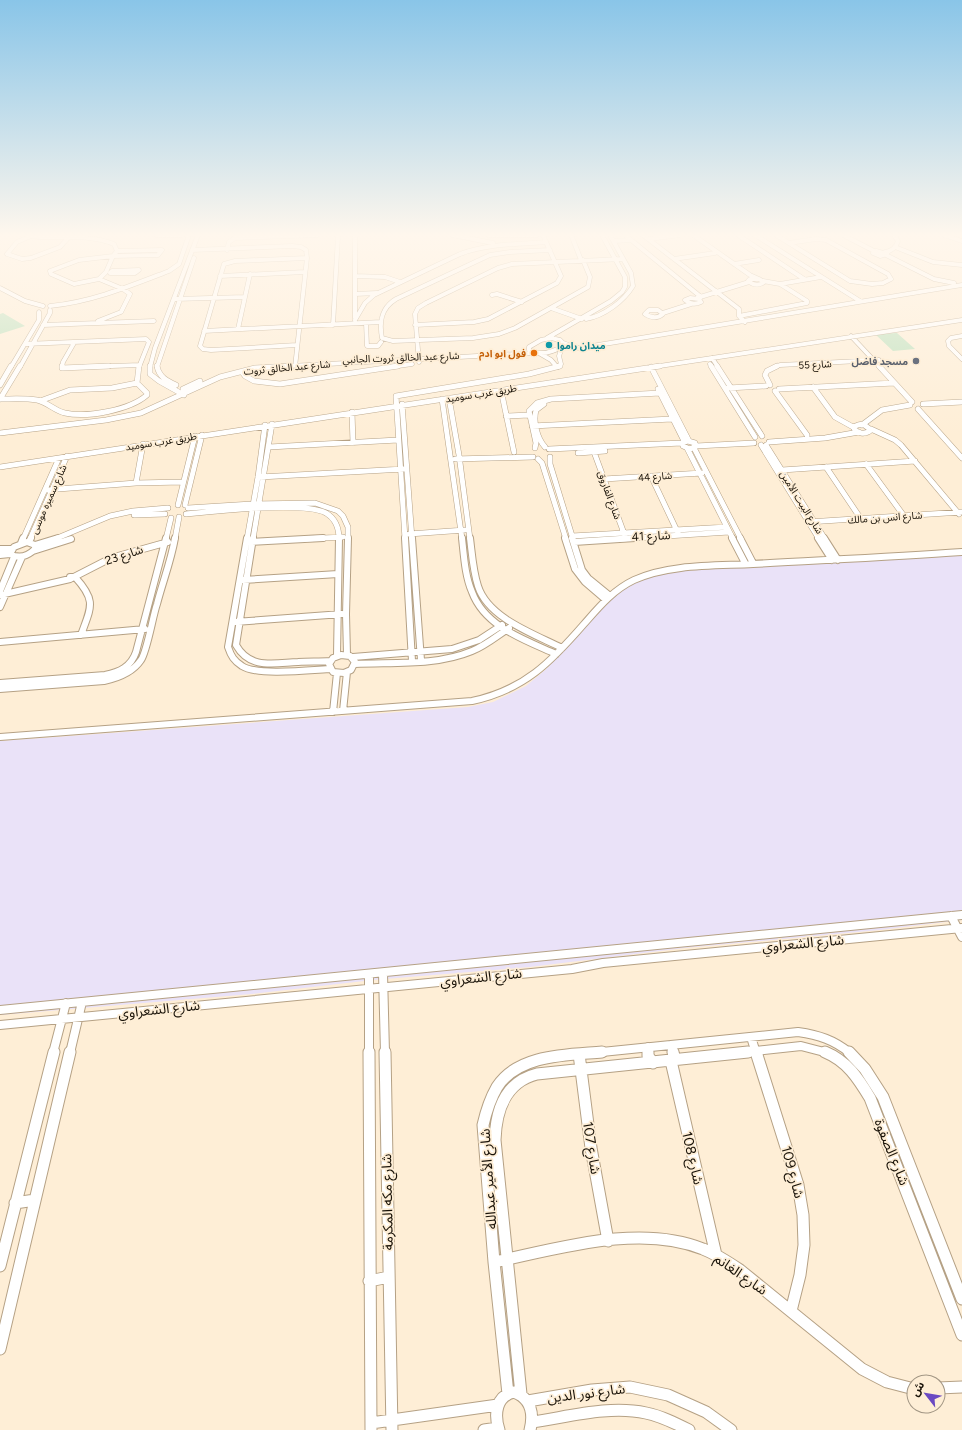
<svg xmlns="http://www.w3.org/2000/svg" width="962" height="1430" font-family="Figtree,'Noto Sans Arabic',sans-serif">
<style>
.commercial{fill:#eae2f8}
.green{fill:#bee1bd}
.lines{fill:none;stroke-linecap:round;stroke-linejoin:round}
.minor-far4-casing{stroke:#b5a185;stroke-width:5}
.minor-far3-casing{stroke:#b5a185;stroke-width:6}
.minor-far2-casing{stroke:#b5a185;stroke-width:8}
.minor-far1-casing{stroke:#b5a185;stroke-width:10}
.minor-casing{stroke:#b5a185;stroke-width:13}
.minor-far4{stroke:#fff;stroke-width:4}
.minor-far3{stroke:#fff;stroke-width:5}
.minor-far2{stroke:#fff;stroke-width:6}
.minor-far1{stroke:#fff;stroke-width:8}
.minor{stroke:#fff;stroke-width:11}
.culture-dot{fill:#0f9aa8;stroke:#feeed6;stroke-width:1.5}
.food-dot{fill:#e8710a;stroke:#feeed6;stroke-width:1.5}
.worship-dot{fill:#6b7280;stroke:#feeed6;stroke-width:1.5}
.labels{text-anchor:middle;stroke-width:3.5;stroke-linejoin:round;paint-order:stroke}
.far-culture-label{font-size:10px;font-weight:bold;fill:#0d838f;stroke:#feeed6;text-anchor:start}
.far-food-label{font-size:10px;font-weight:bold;fill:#c56008;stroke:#feeed6;text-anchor:end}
.far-street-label{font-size:10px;fill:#191208;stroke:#feeed6}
.far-worship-label{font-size:10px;font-weight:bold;fill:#5b616d;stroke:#feeed6;text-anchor:end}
.street-label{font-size:12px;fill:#191208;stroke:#feeed6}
.near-street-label{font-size:14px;fill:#191208;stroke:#feeed6}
</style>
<rect width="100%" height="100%" fill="#feeed6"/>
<path class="commercial" d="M962,553V920L880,930L685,948L530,967L373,980L252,994L0,1015V741L468,707L493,702L526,686L545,670L609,601L624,589L639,580L665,572Z"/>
<path class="green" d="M3,313L25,326L0,334V314Z
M897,333L915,349L893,351L875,334Z"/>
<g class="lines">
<g class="minor-far4-casing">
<path id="minor-far4" d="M28,235C38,238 49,237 59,237C78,237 96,237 114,244L117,251
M156,235H182
M355,235V318
M452,235L493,243
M488,235H537
M625,235L701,297
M643,235L739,309V316L745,322
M693,235L750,275L759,279
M738,235L804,279
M755,235L860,301
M776,235L850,281L872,284L883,283L891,279L888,274L826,240L816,239L789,243
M843,235L874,251
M944,235L962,241
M31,236L17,242L7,254L22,259L31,258L60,247L69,237
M572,237L581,260
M649,239L680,235
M614,241L631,240
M895,247L933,262L962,265
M192,250L292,246L301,247L306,250L307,258L295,367
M227,250L229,242L235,238L318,235
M550,250L510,252L490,255L396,299C381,308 379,322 382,338L393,341L473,338L499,334L515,328L588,287L590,277L583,260
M876,251L887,254L880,256L873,253Z
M885,252C892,251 896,248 898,241L894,235
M886,255L934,279L954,283
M113,256L106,272L99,279L74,284L51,274L50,271L79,260Z
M113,256L117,251
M113,256L158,255L162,250L117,251
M674,259L715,253
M734,264L759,260
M139,270L135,273H110L112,271Z
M220,276L305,272
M355,276L385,277L400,282
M750,279H759L764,282C759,286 753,285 748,281Z
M780,284L821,277
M0,288L25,301L43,306
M355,294L377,293
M492,295L497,294L522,302
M690,298L699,299L701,302C695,305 690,304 685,300Z
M697,298L749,282
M175,299L245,297
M50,306C92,302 130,286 169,271L179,264L189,235
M551,308L582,319
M649,310H658L663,314C657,319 651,318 645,314Z
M663,313L691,304
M739,316L807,303V301L780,284L763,281
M586,319C604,316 624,301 633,286L631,273L610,235
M355,320L365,303L374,295L460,254C487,244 517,244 546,242
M98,321L121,312L130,294L123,289L99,279
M366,323L367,346H378L381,342
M43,325L154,321
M333,325L338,236L336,235
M415,325L474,322L488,319L557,283L561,276L543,235
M238,329L250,274
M204,331L381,322
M851,336L880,367
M962,336L951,338L948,341L949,346L962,359
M547,338L611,301L622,292L625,287V277L602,235
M551,338L560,340L563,343V346C553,352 540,356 529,350V347L541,340Z
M563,343L577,348L586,347L962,285
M25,344L146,339L149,342L139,367
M297,345L211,350L203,349L200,346L224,264L235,261L307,258
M539,353L551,360L557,367
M712,358L718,367
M419,362L415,314L418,308L426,303L498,268L512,264L623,259
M710,364L712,367
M11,367L39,320V312
M20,367L50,313V310
M62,367L63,362L74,343
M83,367L140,365
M150,367L155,348L198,235
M157,367L194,258
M271,367L535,353
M391,367L412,364
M558,367L561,364L559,356L562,347
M653,367L962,320
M775,367L780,365L879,360"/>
</g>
<g class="minor-far3-casing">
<path id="minor-far3" d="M62,366V368L109,366
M150,366V374L159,381L184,395
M157,366C159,377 167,381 176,385
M711,366L755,437
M717,366L762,436
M879,366L912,402
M651,367L689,441
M242,372L245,376L254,381L280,384L398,366
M0,385L11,366
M770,385L765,375L767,371L777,366
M813,387L835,417L853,427
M728,388L766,386
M183,389L200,381
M658,389L684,441
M779,389L894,383
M501,390L514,452
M775,391L807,435
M449,398L459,455L470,539
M0,399C12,399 25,398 37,400C47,402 55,411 65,413C87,418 130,410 147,395V393L137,383L139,366
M0,399L20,366
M442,399L462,539
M40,401L70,390L112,388L137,383
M402,404L412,539
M544,404L536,410C533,422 537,438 545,447
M923,404L962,402
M918,409L962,458
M352,412L353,443
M506,416L529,415
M863,424L871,430C865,435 857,434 853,427L858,425Z
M862,425L882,410L910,405
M532,426L672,419
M871,429L895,440L901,445L959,514
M0,433L106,420L141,413L220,377L255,368L291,366
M688,441L695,443L696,446L690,449L683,446L682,443Z
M769,442L825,438L859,432
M761,445L819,539
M766,445L825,539
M696,446L754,443
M269,447L398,440
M535,448L536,443L529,411L537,403L551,399L660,393
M687,448L733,539
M694,448L741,539
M549,449L682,443
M594,452L625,536
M578,453L605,451
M550,457V464L573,539
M455,459L533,457
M538,459L542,463L566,539
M866,464L904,516
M0,467L660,366
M826,467L861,519
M782,470L915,461
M651,476L678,533
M260,477L404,469
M604,479L702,473
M136,483L143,444
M45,490L136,483L183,482
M178,505L195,436
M185,505L202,435
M188,508L252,504L315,503L338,511L343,516L348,527V539
M186,514C215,511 303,501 326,513C336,519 339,528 339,539
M134,515L165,514
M808,522L962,512
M409,534L465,530
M572,536L727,527
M23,539L59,458
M30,539L67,456
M55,539L110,516L133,511L168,508
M166,539L171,518
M175,539L179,517
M247,539L258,477L265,425
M253,539L272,424
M304,539L343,537
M405,539L396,396L529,374L560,366
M620,539L729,532"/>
</g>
<g class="minor-far2-casing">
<path id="minor-far2" d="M247,538L228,647C231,656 234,661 242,666C257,676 311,670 331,669
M253,538L236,645C250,670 274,663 298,662C309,661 319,662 330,661
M405,538L412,661
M412,538L421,660
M462,538C464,556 465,576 472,592C485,627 525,640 556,654
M470,538C472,554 473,571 478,586C488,618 534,634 562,648
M565,538L575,569L585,582L606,600
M572,538L582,570L588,578L610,596
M732,538L745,563
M740,538L753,563
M818,538L832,560
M824,538L838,560
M27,542L35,545V549C28,556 19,559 10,554L14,547Z
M29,542L31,538
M248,542L323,538
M574,542L635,538
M21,543L23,538
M35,545L58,538
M0,549H11
M33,551L71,539
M0,555L10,554
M70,577H75C97,601 91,607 81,635
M243,580L338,574
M0,591L14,557
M0,595L70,579L111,558L168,542
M0,607L22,557
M235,622L342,614
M0,642L145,629
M337,655L339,538
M341,655L350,656L355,662L351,670L344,673L333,672L329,664L333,658Z
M347,655L346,614L348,538
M353,657L452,649L479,640L502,625
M355,664C393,662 436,666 472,651C485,646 497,636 509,628
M0,683L105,675C119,672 131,667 136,652L166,538
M0,689L104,681C118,678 133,672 141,660C147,652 153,615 157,604C163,581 171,561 175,538
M343,711L347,672
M333,712L337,673
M0,737L472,701C524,690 551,662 584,624C599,607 613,590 634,580C669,564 715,566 753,564C823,560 892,557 962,552"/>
</g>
<g class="minor-far1-casing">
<path id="minor-far1" d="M951,916L962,937
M383,973L385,1053
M369,974V1053
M0,1010L962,915
M0,1025L572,969L603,963L962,928
M751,1037L756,1053
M671,1045L673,1053
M648,1047V1053
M53,1053L66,1003
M70,1053L82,1002
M592,1053L798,1032C819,1035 834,1040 850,1053
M738,1053L801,1046L828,1053"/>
</g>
<g class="minor-casing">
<path id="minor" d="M369,1052L371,1430
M385,1052L392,1430
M648,1052V1056L653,1063
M673,1052L675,1060
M756,1052L798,1185L803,1215L804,1245L800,1275L791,1311
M825,1052C847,1061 858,1078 870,1098L962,1335
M849,1052L865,1069L883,1097L962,1299
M579,1054L591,1148L608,1241
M671,1061L716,1255
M15,1203L35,1200
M494,1262C557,1249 640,1223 703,1249C716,1254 728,1262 740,1270L862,1369L887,1382L914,1389
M0,1266L54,1052
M369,1281L389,1277
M0,1349L70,1052
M938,1388L962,1387
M508,1394L494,1262L483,1125C486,1112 490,1099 497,1087C518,1054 567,1055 602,1052
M521,1394L495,1140C496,1110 505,1082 537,1074L748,1052
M528,1401L592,1390L630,1387L668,1395L706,1412L731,1430
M532,1422C568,1417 609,1405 646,1413C661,1416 675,1423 689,1430
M371,1423L498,1405
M484,1430L498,1428
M499,1430C494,1414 496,1396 514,1392C531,1398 534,1414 530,1430"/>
</g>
<use href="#minor-far4" class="minor-far4"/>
<use href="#minor-far3" class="minor-far3"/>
<use href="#minor-far2" class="minor-far2"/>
<use href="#minor-far1" class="minor-far1"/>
<use href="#minor" class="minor"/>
</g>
<linearGradient id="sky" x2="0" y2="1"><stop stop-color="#89c5e8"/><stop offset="0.54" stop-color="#fff7ed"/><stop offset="1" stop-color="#fff7ed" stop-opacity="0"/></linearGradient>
<rect width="962" height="435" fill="url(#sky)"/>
<circle class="culture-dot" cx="549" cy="345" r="4"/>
<circle class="food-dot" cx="534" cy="353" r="4"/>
<circle class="worship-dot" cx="916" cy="361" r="4"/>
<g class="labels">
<g class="far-culture-label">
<text x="557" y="349">ميدان راموا</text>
</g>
<g class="far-food-label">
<text x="526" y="357">فول ابو ادم</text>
</g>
<g class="far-street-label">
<text transform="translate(401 357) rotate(-2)" y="4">شارع عبد الخالق ثروت الجانبي</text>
<text transform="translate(815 364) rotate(-3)" y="4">شارع 55</text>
<text transform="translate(287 367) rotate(-5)" y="4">شارع عبد الخالق ثروت</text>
<text transform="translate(481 393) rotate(-9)" y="4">طريق غرب سوميد</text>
<text transform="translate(161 441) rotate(-9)" y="4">طريق غرب سوميد</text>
<text transform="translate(655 476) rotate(-4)" y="4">شارع 44</text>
<text transform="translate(610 495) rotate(70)" y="4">شارع الفاروق</text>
<text transform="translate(48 499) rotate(-66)" y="4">شارع سميره موسى</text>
<text transform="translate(802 502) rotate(58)" y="4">شارع البيت الأمين</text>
<text transform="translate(885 517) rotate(-4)" y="4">شارع انس بن مالك</text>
</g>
<g class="far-worship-label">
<text x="908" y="365">مسجد فاضل</text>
</g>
<g class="street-label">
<text transform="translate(651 536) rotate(-3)" y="4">شارع 41</text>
<text transform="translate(124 555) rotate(-18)" y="4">شارع 23</text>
</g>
<g class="near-street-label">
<text transform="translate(803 943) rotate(-5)" y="5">شارع الشعراوي</text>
<text transform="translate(481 977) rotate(-6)" y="5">شارع الشعراوي</text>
<text transform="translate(159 1009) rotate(-6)" y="5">شارع الشعراوي</text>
<text transform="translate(592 1148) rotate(81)" y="5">شارع 107</text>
<text transform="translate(892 1152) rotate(68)" y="5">شارع الصفوة</text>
<text transform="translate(693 1158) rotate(77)" y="5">شارع 108</text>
<text transform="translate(793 1172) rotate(75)" y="5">شارع 109</text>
<text transform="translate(488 1179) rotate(-94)" y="5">شارع الأمير عبدالله</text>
<text transform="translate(387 1202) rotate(-91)" y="5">شارع مكه المكرمة</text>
<text transform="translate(741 1274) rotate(35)" y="5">شارع الغانم</text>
<text transform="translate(586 1393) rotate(-7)" y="5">شارع نور الدين</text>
</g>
</g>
<g transform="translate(926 1394) rotate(301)"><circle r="19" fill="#feeed6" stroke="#a29684"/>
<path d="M0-3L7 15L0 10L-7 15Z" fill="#6b49c2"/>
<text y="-6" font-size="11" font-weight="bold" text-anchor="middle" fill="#191208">ش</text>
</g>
</svg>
